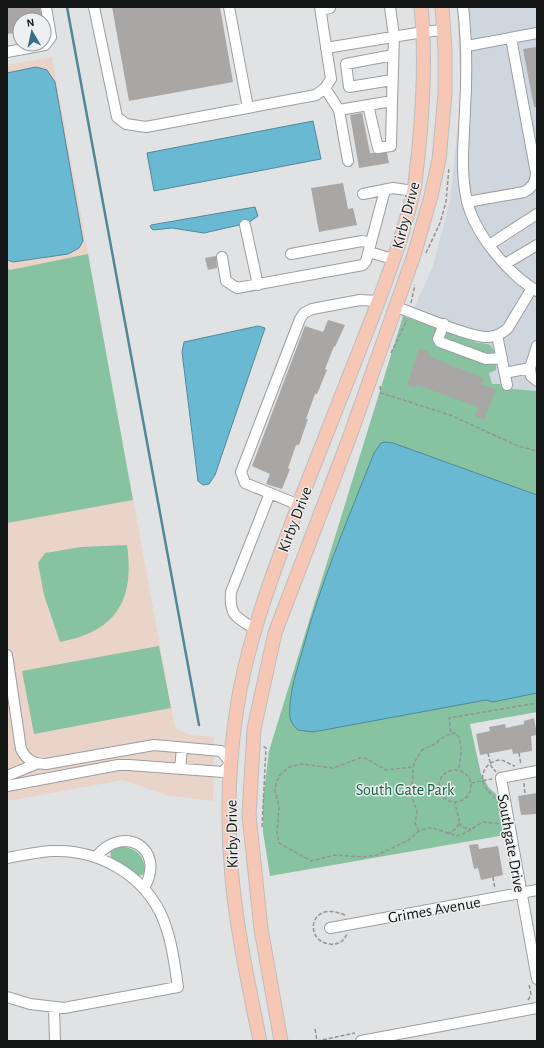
<svg xmlns="http://www.w3.org/2000/svg" width="544" height="1048" font-family="'Alegreya Sans',sans-serif">
<style>
.built{fill:#cfd6dd}
.education{fill:#ead3c9}
.green{fill:#87c2a1}
.water{fill:#6ab9d3;stroke:#50889a}
.lines{fill:none;stroke-linecap:round;stroke-linejoin:round}
.stream{stroke:#50889a;stroke-width:2.5}
.building{fill:#a8a7a6}
.minor-casing{stroke:#9c9d9e;stroke-width:12}
.major-casing{stroke:#bdbdbd;stroke-width:15}
.path{stroke:#929394;stroke-width:1.5;stroke-dasharray:4 2;stroke-linecap:butt}
.minor{stroke:#fff;stroke-width:10}
.major{stroke:#f7c7b5;stroke-width:13}
.labels{text-anchor:middle;stroke-width:3;stroke-linejoin:round;paint-order:stroke}
.street-label{font-size:16px;fill:#141515;stroke:#eeeff0}
.park-label{font-size:16px;fill:#10613f;stroke:#eeeff0}
</style>
<rect width="100%" height="100%" fill="#e1e2e3"/>
<path class="built" d="M457,7H537V391L502,388L492,384L489,373L497,366L492,348L489,344L478,343L409,319L433,266L450,201L461,95Z"/>
<path class="education" d="M52,57L175,728L189,735L214,737L213,801L166,795L123,780L7,801V65Z"/>
<path class="green" d="M88,254L133,500L7,523V268L10,270Z
M403,316L478,343C482,343 488,343 491,346C495,350 497,364 496,370L489,373L492,384H500L502,388L537,391V712L470,724L481,774L489,788L496,794L498,798L505,835L270,876L263,832V800L269,751Z
M127,545C135,600 116,632 60,642L44,595L38,563L45,553L81,547Z
M159,646L171,708L34,734L22,671Z
M119,846C137,848 144,855 146,873L139,876L111,857L110,851Z"/>
<path class="water" d="M36,67L47,70L55,82L83,241L79,248L68,254L13,262L7,260V73Z
M313,121L321,159L154,191L147,153Z
M255,207L258,216L248,223L204,233L172,228L153,230L150,227L151,225Z
M258,326L265,328L215,475L209,484L203,485L198,481L182,352L184,342Z
M386,442L393,443L537,495V693L493,702L486,700L313,732L298,730C295,727 291,723 290,718C288,697 296,673 302,652C320,584 348,519 374,453L381,443Z"/>
<g class="lines">
<path class="stream" d="M67,7L199,725"/>
</g>
<path class="building" d="M7,7H40L42,20H20V32L7,34Z
M112,7H220L233,82L129,101Z
M537,47V107H534L523,49Z
M362,113L370,153H387L389,163L359,168L350,115Z
M343,183L348,209L353,208L357,225L319,232L311,188Z
M216,256L217,268L208,270L205,258Z
M328,320L345,325L335,347L334,346L325,369L327,370L317,394H315L306,419H308L299,445H296L288,468L290,469L282,489L266,484L270,474L252,466L305,326L323,332Z
M419,348L429,352L428,356L484,378L481,384L496,389L484,420L475,416L478,407L417,385L416,388L407,385Z
M534,718L537,735L531,736L532,751L513,754L512,749L480,755L476,734L490,731L489,727L505,724L506,728L524,724V721Z
M537,793V814L521,815L518,796Z
M478,844L479,849L498,846L503,875L481,880L478,868L474,869L469,845Z"/>
<g class="lines">
<g class="minor-casing">
<path id="minor" d="M94,7L117,117L126,124L146,127L316,95L325,88L331,79L320,7
M229,7L248,108
M390,7L394,36L392,101
M463,7C467,42 467,76 465,110C464,141 460,171 467,201C475,234 508,274 537,291
M321,10L330,8V7
M467,46L537,33
M326,48L423,32L443,30
M7,52L45,45L51,37L46,7
M392,80L349,87L346,64L393,55
M325,88L339,110L392,101L391,146L378,148L368,105
M339,110L348,161
M363,194L393,188L413,191
M467,202L524,192C532,188 536,182 536,173L511,38
M245,225L258,285
M489,245L537,214
M369,252L393,259
M291,254L362,241L371,243
M222,257L226,281L237,288L363,265L366,261L385,190
M505,264L537,245
M396,307C418,314 469,338 489,337C497,336 502,334 508,328L532,288
M444,324L438,339L440,342L486,359L502,358
M497,335L507,385
M537,346L530,368L531,376L537,381
M505,373L530,368
M299,505L245,483L241,472L300,319L304,313L312,309L360,300L378,301
M255,629C236,617 229,616 231,592L270,493
M7,655L21,749C26,760 34,764 46,764L154,745L221,751L231,763L223,772L129,765H118L7,786
M180,769L182,748
M537,771L501,778L537,979
M7,776L36,764
M96,857C123,823 167,848 144,888
M7,858C22,855 37,852 52,851C104,849 152,880 167,930C173,948 175,968 178,987L64,1008L30,1004L7,997
M330,928L537,890
M54,1008L55,1041
M361,1041L537,1008"/>
</g>
<g class="major-casing">
<path id="major" d="M260,1041C249,987 237,932 232,877C226,816 229,751 240,690C253,623 278,560 302,496C323,443 344,390 365,336C383,290 401,243 413,194C416,182 416,169 418,157C423,108 426,56 421,7
M281,1041L261,929L249,815L254,729L275,633L350,436L414,255L431,196L439,160L445,94V50L442,7"/>
</g>
<path class="path" d="M426,253L440,223L446,202L449,167
M411,303L415,285
M391,353L407,320
M380,386L381,393L450,415L518,446L537,451
M451,732L449,718L537,703
M488,753L491,766L496,772
M519,753L521,765
M412,767L386,770L365,758H360L333,768L301,764L289,767L279,776L276,783L275,790L279,807L277,832L279,843L311,861L335,855L362,857L377,855L407,841L419,831L428,828H433L457,836L465,833L483,822L500,824
M439 786a16 16 0 1 1 32 0a16 16 0 1 1-32 0Z
M471,783L492,779
M524,783L525,795
M495,799C492,793 486,791 484,784C479,773 488,760 501,760C506,761 510,765 515,766
M459,823L462,827L471,829
M262,827L266,748L263,746
M419,831L415,823L417,811L411,795L414,763L422,750L435,744L446,735L455,733C464,740 461,760 458,770
M447,834C466,826 457,817 455,802
M493,877L495,889
M345,915C308,899 304,942 330,944C338,945 343,942 347,934
M528,1000L531,995L529,984
M315,1029L317,1041H315
M317,1041L355,1033"/>
<use href="#minor" class="minor"/>
<use href="#major" class="major"/>
</g>
<g class="labels">
<g class="street-label">
<text transform="translate(405 215) rotate(-75)" y="6">Kirby Drive</text>
<text transform="translate(294 519) rotate(-69)" y="6">Kirby Drive</text>
<text transform="translate(231 834) rotate(-91)" y="6">Kirby Drive</text>
<text transform="translate(512 843) rotate(80)" y="6">Southgate Drive</text>
<text transform="translate(434 909) rotate(-10)" y="6">Grimes Avenue</text>
</g>
<g class="park-label">
<text x="405" y="795">South Gate Park</text>
</g>
</g>
<rect width="544" height="1048" fill="none" stroke="#141515" stroke-width="16"/>
<g transform="translate(32 32) rotate(351)"><circle r="19" fill="#eeeff0" stroke="#979898"/>
<path d="M0-3L7 15L0 10L-7 15Z" fill="#367189"/>
<text y="-6" font-size="11" font-weight="bold" text-anchor="middle" fill="#141515">N</text>
</g>
</svg>
